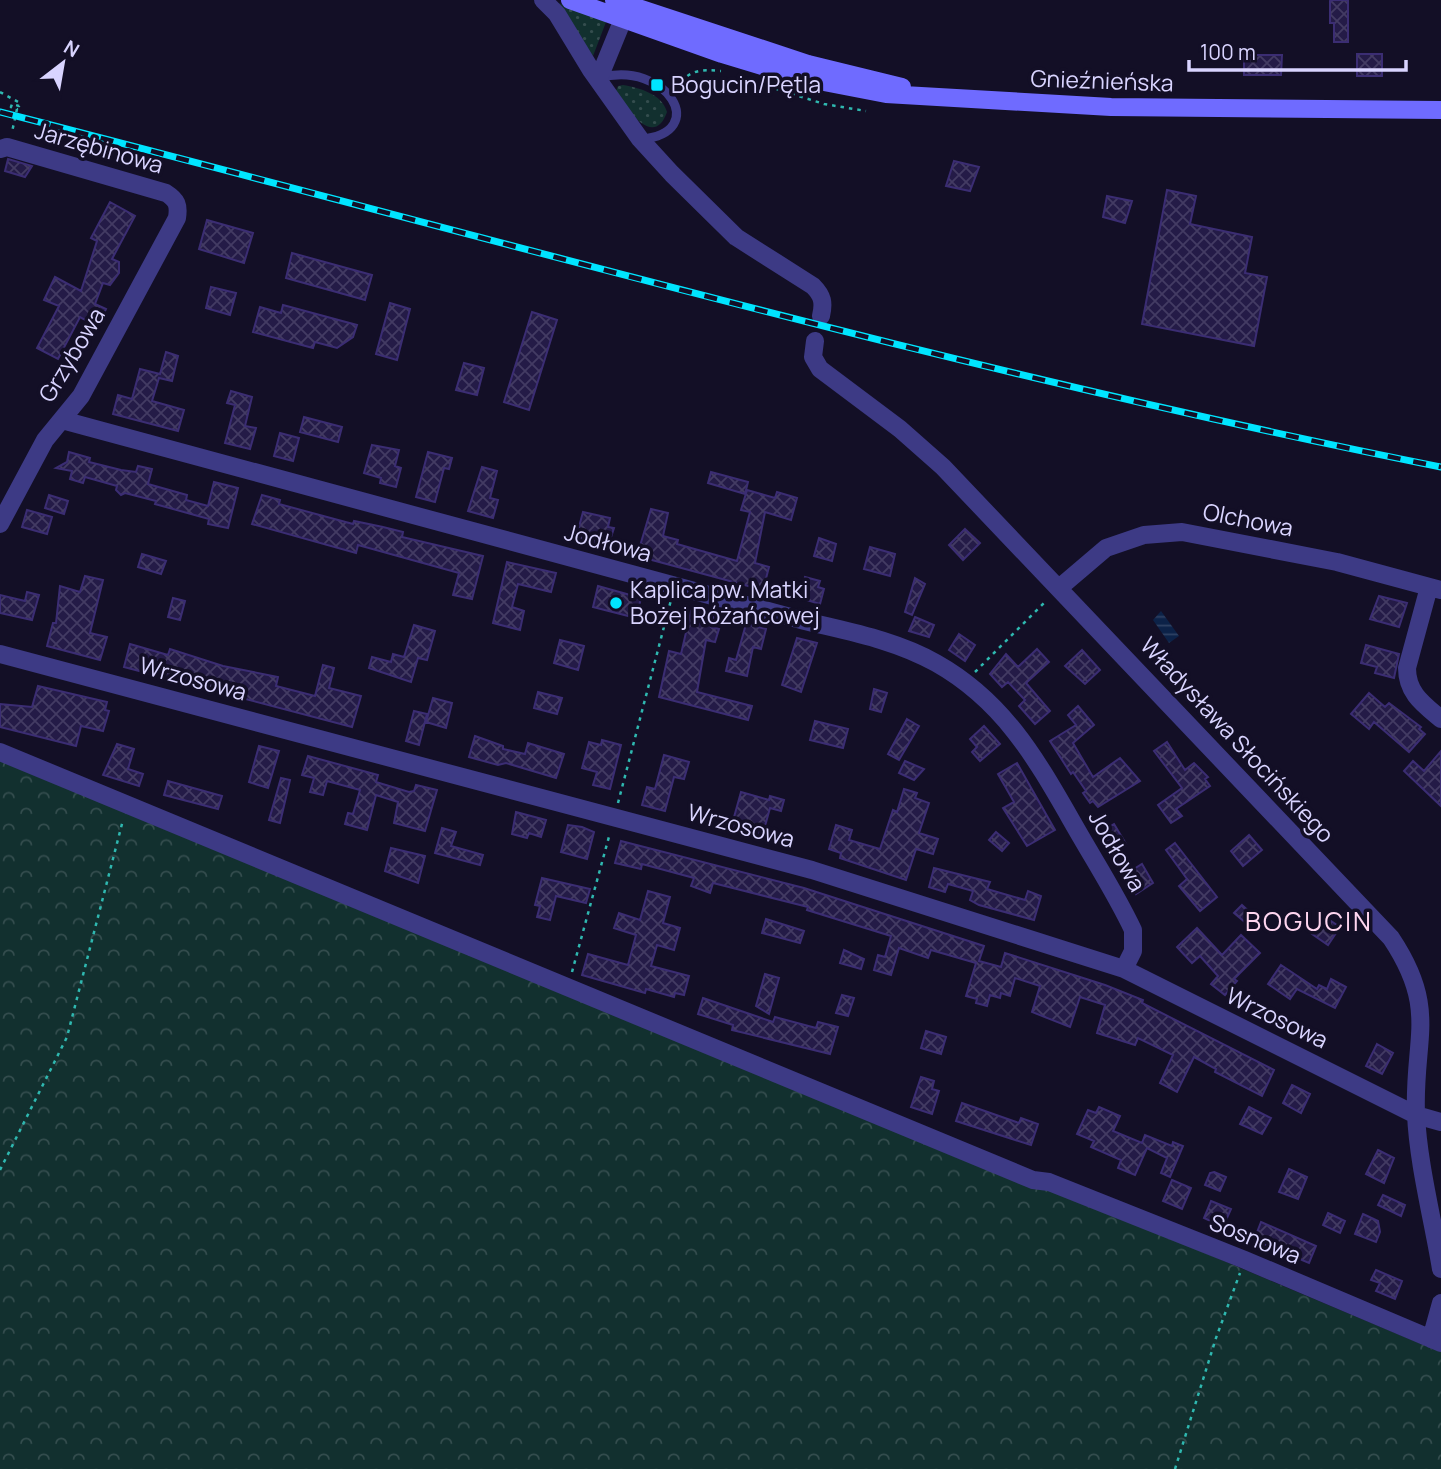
<svg xmlns="http://www.w3.org/2000/svg" width="1441" height="1469" font-family="Manrope,sans-serif">
<style>
.green{fill:url(#green-dots)}
.forest{fill:url(#forest-crowns)}
.water{fill:url(#water-rules)}
.building{fill:url(#building-cross-hatch);stroke:#3b2d73;stroke-width:2}
.lines{fill:none;stroke-linecap:round;stroke-linejoin:round}
.path{stroke:#2fb8b0;stroke-width:2.5;stroke-dasharray:3.5 5;stroke-linecap:butt}
.service{stroke:#3d3a85;stroke-width:9}
.minor{stroke:#3d3a85;stroke-width:18}
.secondary{stroke:#6f6bff;stroke-width:18}
.rail-casing{stroke:#00e5ff;stroke-width:7}
.rail{stroke:#130f26;stroke-width:4.5;stroke-dasharray:13;stroke-linecap:butt}
.poi-dot{fill:#00e5ff;stroke:#130f26;stroke-width:2.5}
.labels{text-anchor:middle;stroke-width:7;stroke-linejoin:round;paint-order:stroke}
.street-label{font-size:23px;fill:#d9d4ff;stroke:#130f26}
.poi-label{font-size:23px;fill:#d9d4ff;stroke:#130f26;text-anchor:start}
.quarter-label{font-size:26px;letter-spacing:2px;fill:#ffd6f0;stroke:#130f26}
</style>
<defs>
<pattern id="green-dots" width="8" height="8" patternUnits="userSpaceOnUse" patternTransform="scale(1.75)"><rect width="8" height="8" fill="#12302f"/><path d="M2 2h.1M6 6h.1" fill="none" stroke="#344d4e" stroke-width="1.8" stroke-linecap="round"/></pattern>
<pattern id="forest-crowns" width="20" height="18" patternUnits="userSpaceOnUse" patternTransform="scale(1.75)"><rect width="20" height="18" fill="#12302f"/><path d="M2 6a3 3 0 1 1 6 0M12 15a3 3 0 1 1 6 0" fill="none" stroke="#344d4e"/></pattern>
<pattern id="water-rules" width="6" height="5" patternUnits="userSpaceOnUse" patternTransform="scale(1.75)"><rect width="6" height="5" fill="#0c2248"/><path d="M0 2.5h6" fill="none" stroke="#2f4163"/></pattern>
<pattern id="building-cross-hatch" width="8" height="8" patternUnits="userSpaceOnUse" patternTransform="scale(1.75)"><rect width="8" height="8" fill="#241b47"/><path d="M0 0l8 8M0 8l8-8" fill="none" stroke="#433b63"/></pattern>
</defs>
<rect width="100%" height="100%" fill="#130f26"/>
<path class="green" d="M558,3L604,18L606,22L593,56Z
M623,85C640,88 662,94 667,112C654,149 627,109 615,93L618,86Z"/>
<path class="forest" d="M0,746L1433,1349L1441,1326V1469H0Z"/>
<path class="water" d="M1161,611L1179,636L1169,643L1153,620Z"/>
<path class="building" d="M1333,0H1348V42H1334V23H1330V1Z
M1357,54H1382V76H1357Z
M1244,55H1282L1281,75H1244Z
M8,159L32,166L25,177L5,171Z
M954,161L979,167L970,191L946,186Z
M1167,190L1196,196L1190,224L1252,237L1245,273L1267,277L1254,346L1142,324Z
M1107,196L1132,201L1125,223L1103,217Z
M110,202L135,216L112,259L119,262V273L110,285L103,283L95,304L106,309L101,319L96,317L93,324L80,317L58,359L37,348L59,306L44,300L55,277L81,291L97,241L91,238Z
M207,220L253,233L244,263L199,249Z
M292,253L372,275L365,300L286,278Z
M211,287L236,293L230,315L206,308Z
M390,303L410,309L397,360L376,354Z
M283,305L357,325L353,337L337,348L315,342L313,348L253,332L260,307L281,313Z
M532,312L557,320L529,410L504,402Z
M166,352L178,356L172,381L159,378L152,401L184,410L178,431L113,414L118,395L132,399L140,369L160,374Z
M464,363L484,368L477,395L456,390Z
M231,391L252,397L245,426L256,428L250,449L225,443L235,405L227,403Z
M304,417L342,427L338,442L300,432Z
M280,433L299,438L293,461L274,456Z
M372,445L399,450L395,466L401,468L396,487L380,483L381,478L364,473Z
M69,452L90,458L89,462L121,470L136,472L138,466L152,469L148,484L187,495L186,500L208,506L214,482L238,488L228,528L208,524L209,519L155,504L156,501L125,493L121,495L116,490L117,486L85,477L83,483L70,479L72,471L56,468L67,462Z
M428,452L452,458L449,469L444,468L435,502L416,497Z
M482,467L497,471L490,498L498,500L493,518L468,511Z
M711,472L748,482L745,494L708,483Z
M747,490L775,498L777,492L797,498L791,520L765,512L755,563L769,567L763,590L637,556L651,509L668,513L663,536L678,540L677,544L737,561L750,512L741,510Z
M49,495L68,501L64,514L45,508Z
M262,495L280,500L279,504L353,524L354,521L383,527L403,532L402,537L483,556L472,599L453,595L459,573L358,545L356,553L252,524Z
M27,510L52,517L47,534L22,527Z
M583,512L610,518L608,527L614,528L610,540L605,539L603,545L576,538Z
M965,529L980,543L963,560L949,545Z
M819,538L836,544L832,561L814,556Z
M870,547L895,554L890,576L864,569Z
M142,554L166,561L161,574L138,567Z
M507,562L556,573L551,592L518,584L512,607L524,611L520,630L493,623Z
M85,576L103,580L90,633L107,637L100,660L47,646L53,623H56L60,586L80,592Z
M805,577L820,581L818,587L824,589L820,604L800,598Z
M915,578L925,584L912,615L905,612Z
M598,586L641,598L636,618L593,607Z
M27,592L39,595L32,620L0,613V595L25,601Z
M1379,596L1407,603L1399,627L1370,619Z
M173,598L185,601L180,620L168,617Z
M691,611L714,617L711,627L719,629L715,642L706,640L697,692L752,706L748,720L659,697L669,651L681,654Z
M915,617L934,625L929,637L909,631Z
M746,624L766,629L761,649L753,647L747,676L726,671L729,658L736,660Z
M414,625L435,631L427,660L418,658L411,682L369,668L372,657L391,662L393,654L404,657Z
M959,634L975,645L965,661L949,650Z
M797,638L817,643L801,692L782,685Z
M560,640L584,646L578,670L554,663Z
M130,644L168,655L170,649L223,666L278,677L276,686L315,696L323,665L334,668L329,688L361,696L352,727L124,667Z
M1366,645L1399,654L1394,678L1375,673L1377,667L1361,663Z
M1037,649L1049,662L1026,683L1050,711L1035,724L1019,706L1025,700L1008,682L1002,687L990,674L1006,654L1018,667Z
M1082,650L1100,670L1085,684L1065,666Z
M38,686L107,702L105,710L109,711L103,731L81,726L76,746L0,727V704L32,707Z
M874,689L887,693L881,712L870,709Z
M538,692L562,698L557,714L534,708Z
M1369,693L1385,707L1389,703L1421,727L1419,729L1425,734L1409,752L1374,722L1369,729L1351,714Z
M433,698L452,703L446,728L426,722Z
M1078,706L1094,725L1073,743L1093,777L1120,758L1140,781L1098,807L1093,801L1090,803L1083,793L1086,791L1073,772L1071,774L1050,741L1076,725L1068,715Z
M414,711L427,714L419,745L406,741Z
M907,719L919,726L899,760L888,754Z
M815,721L848,729L843,748L810,740Z
M984,726L1000,744L980,761L972,752L977,747L970,739Z
M475,736L503,746V749L525,754L528,743L564,754L556,778L506,763L498,765L469,757Z
M602,740L621,745L610,789L593,785L597,772L582,768L589,742L601,745Z
M1167,742L1185,770L1194,763L1208,777L1205,779L1210,786L1176,809L1182,816L1171,823L1158,805L1182,788L1154,751Z
M117,744L134,749L128,769L143,774L139,786L103,775Z
M259,746L279,751L268,788L249,782Z
M1441,751V806L1404,771L1413,761L1424,771Z
M664,755L689,762L684,779L674,777L665,811L642,805L647,787L655,789Z
M308,756L378,775L376,782L409,792L414,791L416,785L437,790L425,831L394,823L398,802L376,795L367,830L345,824L348,813L353,814L360,790L327,781L323,795L310,792L314,778L302,775Z
M905,761L924,769L914,780L899,773Z
M1017,763L1055,830L1027,846L1003,808L1014,802L998,774Z
M281,778L290,780L280,823L269,820Z
M168,781L222,796L218,809L164,795Z
M904,789L917,793L915,798L929,803L919,833L938,839L933,854L916,849L906,880L840,858L841,853L829,849L836,825L852,830L849,840L880,849L893,810L897,812Z
M741,792L769,800L770,796L784,800L781,811L770,808L762,837L731,828Z
M516,812L546,820L541,837L529,833L527,838L512,834Z
M1114,824L1126,844L1112,852L1100,832Z
M568,825L582,827L594,832L587,859L561,852Z
M442,828L456,832L451,846L483,855L480,865L435,853Z
M996,832L1009,843L1002,851L989,840Z
M1249,835L1262,850L1243,866L1231,851Z
M621,841L804,888L984,946L979,961L1001,967L1005,953L1105,985L1143,1000L1142,1003L1274,1070L1262,1096L1215,1072L1216,1069L1194,1057L1177,1092L1160,1083L1173,1055L1138,1038L1135,1045L1097,1033L1105,1005L1080,997L1070,1027L1032,1012L1040,986L1015,978L1010,996L1001,993L1000,998L990,995L987,1006L976,1003L977,999L966,996L976,963L931,950L928,958L899,948L891,975L874,970L878,955L885,957L891,936L807,910L808,907L713,883L710,893L691,886L694,878L642,864L641,869L615,863Z
M1175,843L1217,897L1200,911L1179,886L1187,879L1166,850Z
M391,848L425,856L418,883L385,871Z
M1142,864L1153,883L1136,894L1126,874Z
M934,868L990,882L987,889L1025,900L1028,891L1041,896L1034,920L979,905L970,900L973,891L948,884L945,892L929,887Z
M542,878L590,889L586,903L556,896L550,920L537,917L540,906L535,905Z
M648,891L670,897L663,923L680,928L674,950L657,945L651,966L689,976L684,995L675,993L674,997L646,989L645,993L582,975L588,954L628,965L636,935L614,928L619,913L640,920Z
M1242,905L1253,915L1246,923L1234,913Z
M766,919L804,931L800,943L762,933Z
M1328,919L1340,927L1328,945L1312,934L1321,920L1326,923Z
M1197,928L1222,955L1241,935L1260,953L1234,979L1237,981L1225,995L1211,984L1218,976L1200,956L1192,963L1177,947Z
M844,950L864,959L861,969L840,963Z
M1281,965L1317,989L1319,985L1327,989L1331,979L1346,987L1335,1008L1297,989L1290,999L1268,984Z
M765,974L779,978L769,1014L756,1006Z
M842,995L854,998L848,1016L836,1013Z
M703,998L773,1022L775,1017L816,1028L818,1022L838,1027L830,1054L732,1030L733,1025L698,1014Z
M926,1031L946,1037L941,1054L921,1048Z
M1377,1044L1393,1053L1382,1074L1366,1066Z
M921,1077L934,1081L932,1089L939,1091L932,1114L911,1107Z
M1292,1085L1310,1094L1301,1113L1283,1103Z
M962,1103L1019,1123L1021,1118L1038,1124L1031,1145L956,1121Z
M1099,1107L1120,1116L1113,1131L1142,1143L1145,1135L1172,1146L1173,1142L1183,1146L1170,1177L1161,1173L1167,1158L1147,1148L1135,1175L1118,1168L1121,1160L1091,1147L1094,1141L1077,1134L1088,1110L1096,1113Z
M1249,1107L1271,1118L1262,1134L1240,1124Z
M1378,1150L1394,1158L1384,1183L1366,1174Z
M1289,1169L1307,1177L1298,1199L1279,1192Z
M1214,1172L1226,1177L1220,1191L1205,1185L1210,1173Z
M1172,1180L1191,1188L1182,1209L1163,1201Z
M1383,1195L1405,1205L1401,1216L1378,1205Z
M1211,1201L1231,1209L1223,1227L1204,1218Z
M1328,1213L1345,1221L1340,1233L1323,1225Z
M1363,1214L1378,1221L1380,1232L1376,1242L1355,1234Z
M1261,1222L1316,1246L1309,1263L1254,1240Z
M1376,1270L1402,1281L1395,1299L1376,1291L1380,1283L1371,1280Z"/>
<g class="lines">
<path class="path" d="M767,86L824,104L866,111
M678,90C685,70 701,69 721,71
M0,92L20,103L19,106L12,104L11,107L17,109L12,132
M975,672L1047,600
M618,803L671,600
M572,972L610,833
M0,1170L67,1037L123,820
M1175,1469L1216,1338L1240,1273"/>
<path class="service" d="M599,78C667,59 711,133 641,139"/>
<path class="minor" d="M543,0L557,14L591,70L640,139L672,174L736,237L813,286C823,296 824,303 821,316
M599,78L628,7
M0,149L7,147L166,193C177,200 179,205 177,218L81,396L45,440L0,524
M815,341L813,357L820,369L900,429L943,467L1391,938C1439,1010 1413,1038 1416,1114C1418,1163 1433,1220 1441,1269
M62,420L805,621C850,632 895,640 936,663C1009,704 1041,768 1081,837C1099,868 1118,898 1133,930V951L1124,969
M1429,587L1407,668C1407,693 1423,704 1441,719
M1059,588L1106,548L1144,535L1182,532L1337,562L1441,590
M0,654L812,870L1124,969L1416,1115L1441,1122
M0,752L1033,1180L1049,1182L1245,1260L1441,1343
M1431,1339L1441,1303"/>
<path class="secondary" d="M570,0L722,54L798,77L886,94L1111,107L1441,110
M614,0L808,64L902,87"/>
<g class="rail-casing">
<path id="rail" d="M0,112C479,234 955,371 1441,467"/>
</g>
<use href="#rail" class="rail"/>
</g>
<g class="poi-dot">
<rect x="650" y="78" width="14" height="14" rx="3.5"/>
<circle cx="616" cy="603" r="7"/>
</g>
<g class="labels">
<g class="street-label">
<text transform="translate(1102 81) rotate(2)" y="8">Gnieźnieńska</text>
<text transform="translate(99 148) rotate(16)" y="8">Jarzębinowa</text>
<text transform="translate(72 355) rotate(-59)" y="8">Grzybowa</text>
<text transform="translate(1248 520) rotate(11)" y="8">Olchowa</text>
<text transform="translate(608 543) rotate(15)" y="8">Jodłowa</text>
<text transform="translate(193 679) rotate(15)" y="8">Wrzosowa</text>
<text transform="translate(1237 740) rotate(47)" y="8">Władysława Słocińskiego</text>
<text transform="translate(741 826) rotate(15)" y="8">Wrzosowa</text>
<text transform="translate(1117 851) rotate(60)" y="8">Jodłowa</text>
<text transform="translate(1277 1018) rotate(26)" y="8">Wrzosowa</text>
<text transform="translate(1255 1239) rotate(22)" y="8">Sosnowa</text>
</g>
<g class="poi-label">
<text x="671" y="93">Bogucin/Pętla</text>
<text x="630" y="598">Kaplica pw. Matki<tspan x="630" dy="26">Bożej Różańcowej</tspan></text>
</g>
<g class="quarter-label">
<text x="1309" y="931">BOGUCIN</text>
</g>
</g>
<g transform="translate(63 63) rotate(31)" stroke="#130f26" stroke-width="5" paint-order="stroke">
<path d="M0-5L12 26L0 18L-12 26Z" fill="#d9d4ff"/>
<text y="-10" font-size="19" font-weight="bold" text-anchor="middle" fill="#d9d4ff">N</text>
</g>
<path d="M1189 60v10h217v-10" fill="none" stroke="#d9d4ff" stroke-width="3.5"/>
<text x="1200" y="60" font-size="21" fill="#d9d4ff" stroke="#130f26" stroke-width="5" paint-order="stroke">100 m</text>
</svg>
